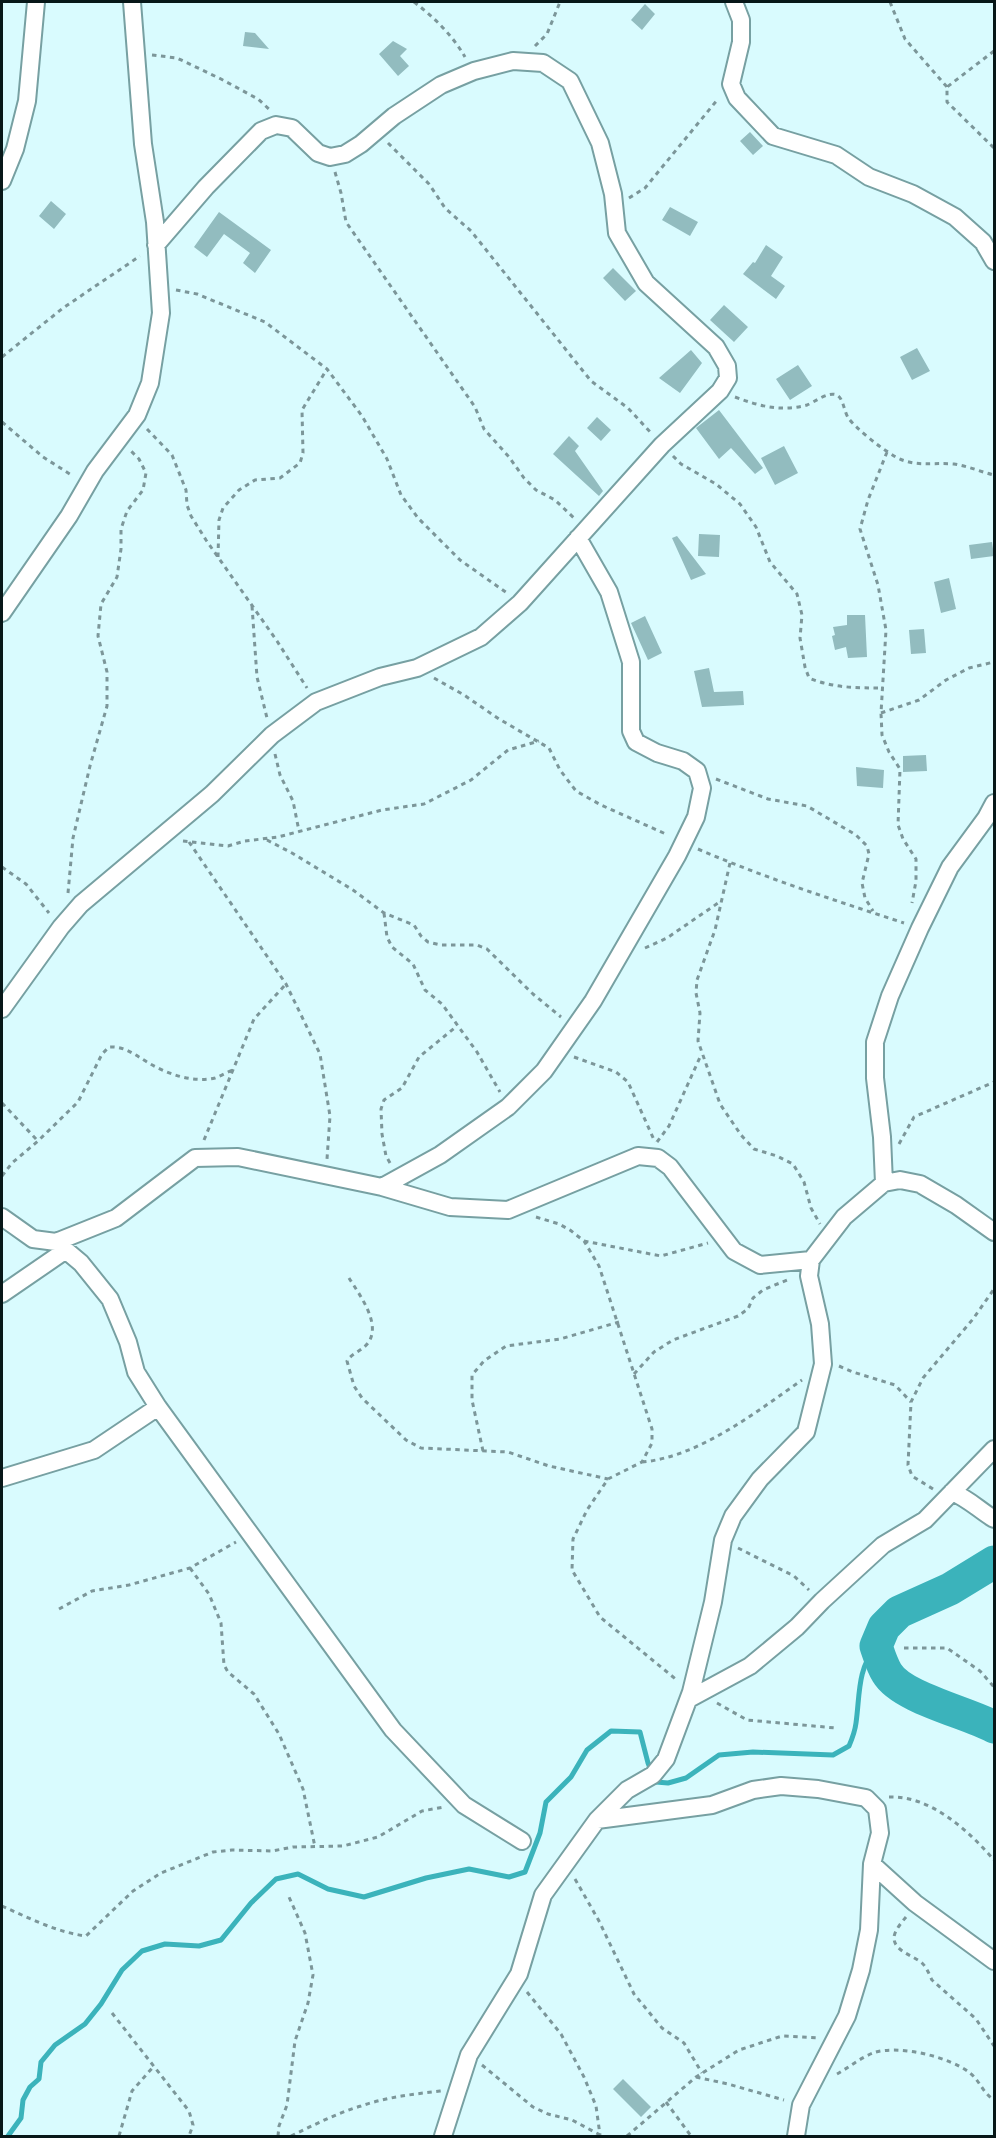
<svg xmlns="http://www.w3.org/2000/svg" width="996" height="2138" font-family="'Public Sans',sans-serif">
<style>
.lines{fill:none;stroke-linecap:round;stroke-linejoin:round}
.stream{stroke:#3bb3bb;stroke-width:5}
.river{stroke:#3bb3bb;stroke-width:33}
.building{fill:#92bcbf}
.minor-casing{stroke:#77a0a2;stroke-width:20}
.path{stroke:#7c9699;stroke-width:3;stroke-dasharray:4.5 4.5;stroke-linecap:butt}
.minor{stroke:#fff;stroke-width:16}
</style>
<rect width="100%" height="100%" fill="#d9fbfe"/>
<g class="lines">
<path class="stream" d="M8,2136L21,2118L23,2100L30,2087L39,2079L41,2062L55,2045L85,2024L101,2004L122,1970L142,1951L165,1944L199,1946L221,1940L251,1903L276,1879L298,1874L328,1889L364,1897L426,1878L469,1869L509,1877L525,1872L540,1833L546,1802L571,1777L587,1750L611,1731L640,1732L648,1763L656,1782L668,1783L686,1778L719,1755L753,1752L833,1755L849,1746C852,1739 855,1731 856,1723C860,1695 857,1670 876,1646"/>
<path class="river" d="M994,1562L950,1589L899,1612L884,1627L876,1646C879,1655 882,1665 887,1673C902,1698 966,1712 994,1727"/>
</g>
<path class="building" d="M645,4L655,14L642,30L631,20Z
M245,32L255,33L269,49L243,46Z
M393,41L407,49L400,56L409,66L398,76L379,54Z
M750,132L763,146L753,155L740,141Z
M51,201L66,214L54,229L39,216Z
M670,207L698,222L690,236L662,220Z
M219,212L271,250L255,273L243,263L250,253L224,234L207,257L194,247Z
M766,245L783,257L771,276L785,286L776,299L743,274L753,262L755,263Z
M613,268L636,291L625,301L603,278Z
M724,305L748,327L734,342L710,320Z
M917,348L930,371L912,380L900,357Z
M691,350L702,363L680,393L659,378Z
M798,365L812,386L790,400L776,379Z
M719,410L763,468L755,474L731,448L719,459L696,428Z
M597,417L611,430L601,441L587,428Z
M569,436L579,446L575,451L603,491L599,496L553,454Z
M784,446L798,473L775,485L761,458Z
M699,534L720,535L719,557L698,556Z
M677,536L706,574L691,580L672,538Z
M992,542L994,556L971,559L969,545Z
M949,578L956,609L941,613L934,582Z
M847,615H865L867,657L848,658L846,647L835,650L832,636L835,635L833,627L847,625Z
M645,616L662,653L648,660L631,623Z
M924,629L926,653L911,654L909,630Z
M709,668L714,692L743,691L744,705L702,707L694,671Z
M926,755L927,771L903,772V756Z
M856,767L884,770L883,788L857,786Z
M623,2079L651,2107L641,2117L613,2089Z"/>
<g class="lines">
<g class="minor-casing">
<path id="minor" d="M734,2L741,20V42L731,84L737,98L773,136L836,155L869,177L913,194L955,217L983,242L994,261
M2,181L15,149L27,101L36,2
M2,613L69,516L95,471L137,415L150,383L161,313L155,222L143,144L132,2
M2,1009L61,927L81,904L212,794L272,735L316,702L380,677L417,668L481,637L520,603L662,445L720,391L728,378L727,366L716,347L646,283L617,233L613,194L600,143L570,81L543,63L513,61L474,71L441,85L394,116L361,144L345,154L330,157L318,153L292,128L276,125L261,131L206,187L156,245
M884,1183L882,1137L875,1078V1042L890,996L920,928L950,867L986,818L994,803
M382,1187L440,1155L508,1107L544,1071L593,1001L677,856L696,817L702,788L697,771L683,761L657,753L636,742L631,731V662L609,592L578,538
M2,1217L33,1239L56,1242L116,1218L195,1158L238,1157L382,1187L450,1207L508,1210L638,1156L658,1158L670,1167L734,1251L760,1265L811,1260L844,1217L884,1183L900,1180L920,1184L956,1205L994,1232
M56,1242L81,1263L110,1299L128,1342L136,1372L158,1407L393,1730L464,1805L522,1841
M2,1294L66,1250
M2,1478L94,1450L158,1407
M952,1492C969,1499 979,1510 994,1519
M689,1699L750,1666L797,1627L822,1601L883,1545L925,1520L994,1449
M597,1820L712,1805L753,1790L781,1786L818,1789L866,1798L877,1809L880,1833L872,1864L869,1930L861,1970L847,2016L801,2105L796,2136
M872,1864L915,1903L994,1961
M443,2136L469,2055L519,1974L543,1895L597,1820L627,1790L653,1775L666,1759L691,1692L713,1602L723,1540L733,1516L760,1479L806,1432L823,1364L820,1324L809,1276L811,1260"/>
</g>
<path class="path" d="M414,2C434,17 453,36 465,57
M890,2L905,39L947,87
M535,46L547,34L560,2
M994,51L947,87V102L994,148
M152,55L177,58L221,79L258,99L270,110
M388,143L429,184L445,208L471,231L591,381L628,408L652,434
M335,172L341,193L346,222L475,407L484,429L509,457L524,478L536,490L555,500L574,518
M629,198L645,188L718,99
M176,290L197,294L265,322L327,369L362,416L387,459L401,495L418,518L460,560L507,593
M2,357L63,308L140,256
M735,397C759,406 781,412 807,405C815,402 828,391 837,395C844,399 844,413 849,419C856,428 878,446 888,452C911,469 929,462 954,464C968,466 981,472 994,475
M2,422L43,457L73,476
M147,429L172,455L186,490L187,505L191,516L206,540L277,641L307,688
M887,452L868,500L860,529L878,585L886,630L881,713L882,735L889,752L900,769L898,825L903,839L916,859V881L912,903
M673,456L681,464L716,484L740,504L756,527L770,562L797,594L802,615L800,638L805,667L809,678C833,688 857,688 883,688
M218,557L219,520L223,508L239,490L255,480L280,478L300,463L303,453L302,410L327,369
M252,606L257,677L267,718
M434,678L464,695L499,719L549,748L560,770L576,791L601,805L668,835
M881,713L919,700L946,680L969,668L994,662
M275,754L280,775L293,801L299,831
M716,779L768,799L807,806L856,835L867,846L869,854L862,883L865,898L873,911
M267,840L292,853L353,890L384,913L414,925L421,936L428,942L441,945H477L487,949L533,994L561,1017
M183,841L228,846L245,841L278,837L382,810L424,804L471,780L508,750L539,741
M189,842L286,984L320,1054L330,1116L327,1159
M698,849C765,878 834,900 904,923
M730,863L715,930L697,980L696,993L700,1013L698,1041L720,1104L741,1135L754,1149L777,1156L793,1164L804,1182L811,1208L820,1224
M2,867L26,884L49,913
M68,893L73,838L90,766L107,706V672L98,636L101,604L117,577L121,549V529L127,511L143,490L146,473L139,459L131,451
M384,913L387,937L392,947L413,964L425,990L442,1004L477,1052L500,1092
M645,948L667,938L721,901
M574,1057L616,1072L628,1082L655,1142
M2,1103L38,1141
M204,1140L254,1019L286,984
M657,1142L669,1126L701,1055
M899,1144L914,1117L994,1082
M390,1163L386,1156L382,1134L381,1109L384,1100L402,1088L419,1057L457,1026
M2,1176L12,1163L38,1141L78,1102L102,1054L109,1047C124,1046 134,1054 147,1062C167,1074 192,1083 215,1078C221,1076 227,1072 233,1070
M536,1217L559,1224L570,1230L584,1241L599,1266L652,1429V1443L642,1462L608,1479L587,1510L573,1539L572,1570L600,1617L678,1681
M584,1241L661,1256L708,1243
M349,1278C359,1294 382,1324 368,1343C362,1351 352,1353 347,1361L354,1386L362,1398L406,1440L421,1448L508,1452L549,1466L608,1479
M839,1366L853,1372L895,1385L911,1402
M634,1374L654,1352L673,1340L738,1316L748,1309L753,1298L763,1290L787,1280
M483,1451L472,1400V1375L484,1361L506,1346L560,1339L619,1322
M642,1462C699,1457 756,1412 802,1380
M933,1489L912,1476L908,1465L911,1402L923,1378L973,1319L994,1289
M738,1548L794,1576L809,1590
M190,1568L209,1594L221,1623L224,1665L228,1672L254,1694L279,1734L303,1789L315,1847
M59,1609L92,1591L129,1585L190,1568L236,1542
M904,1648H947L980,1671L994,1687
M717,1703L747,1720L836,1728
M889,1797C930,1795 969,1831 994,1860
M575,1879L599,1921L634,1994L662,2028L684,2043L702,2073
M2,1906C29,1918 56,1932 86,1936L133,1891L161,1873L213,1852L232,1850L272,1851L293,1847L343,1846L378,1837L422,1811L444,1807
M906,1917C902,1922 894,1931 894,1938C894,1951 914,1956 922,1963C927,1968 929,1974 932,1980L976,2019L994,2046
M527,1992L561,2034L584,2077L596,2106L600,2135
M112,2013L189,2111L193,2125L189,2136
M482,2065L533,2107L548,2114L572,2120L602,2136
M837,2074C848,2068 860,2058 873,2053C898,2044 950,2057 970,2073C980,2081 982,2092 994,2100
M696,2077L728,2084L784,2100
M666,2102L691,2136
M119,2136L132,2091L154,2066
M278,2136L279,2126L287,2105L295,2041L308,2003L313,1975L305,1933L289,1897
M291,2136C314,2125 337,2113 361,2106C387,2097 414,2094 441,2091
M627,2136L696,2077L739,2050L782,2036L819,2038"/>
<use href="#minor" class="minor"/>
</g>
<rect width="996" height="2138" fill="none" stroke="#071718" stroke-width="6"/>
</svg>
